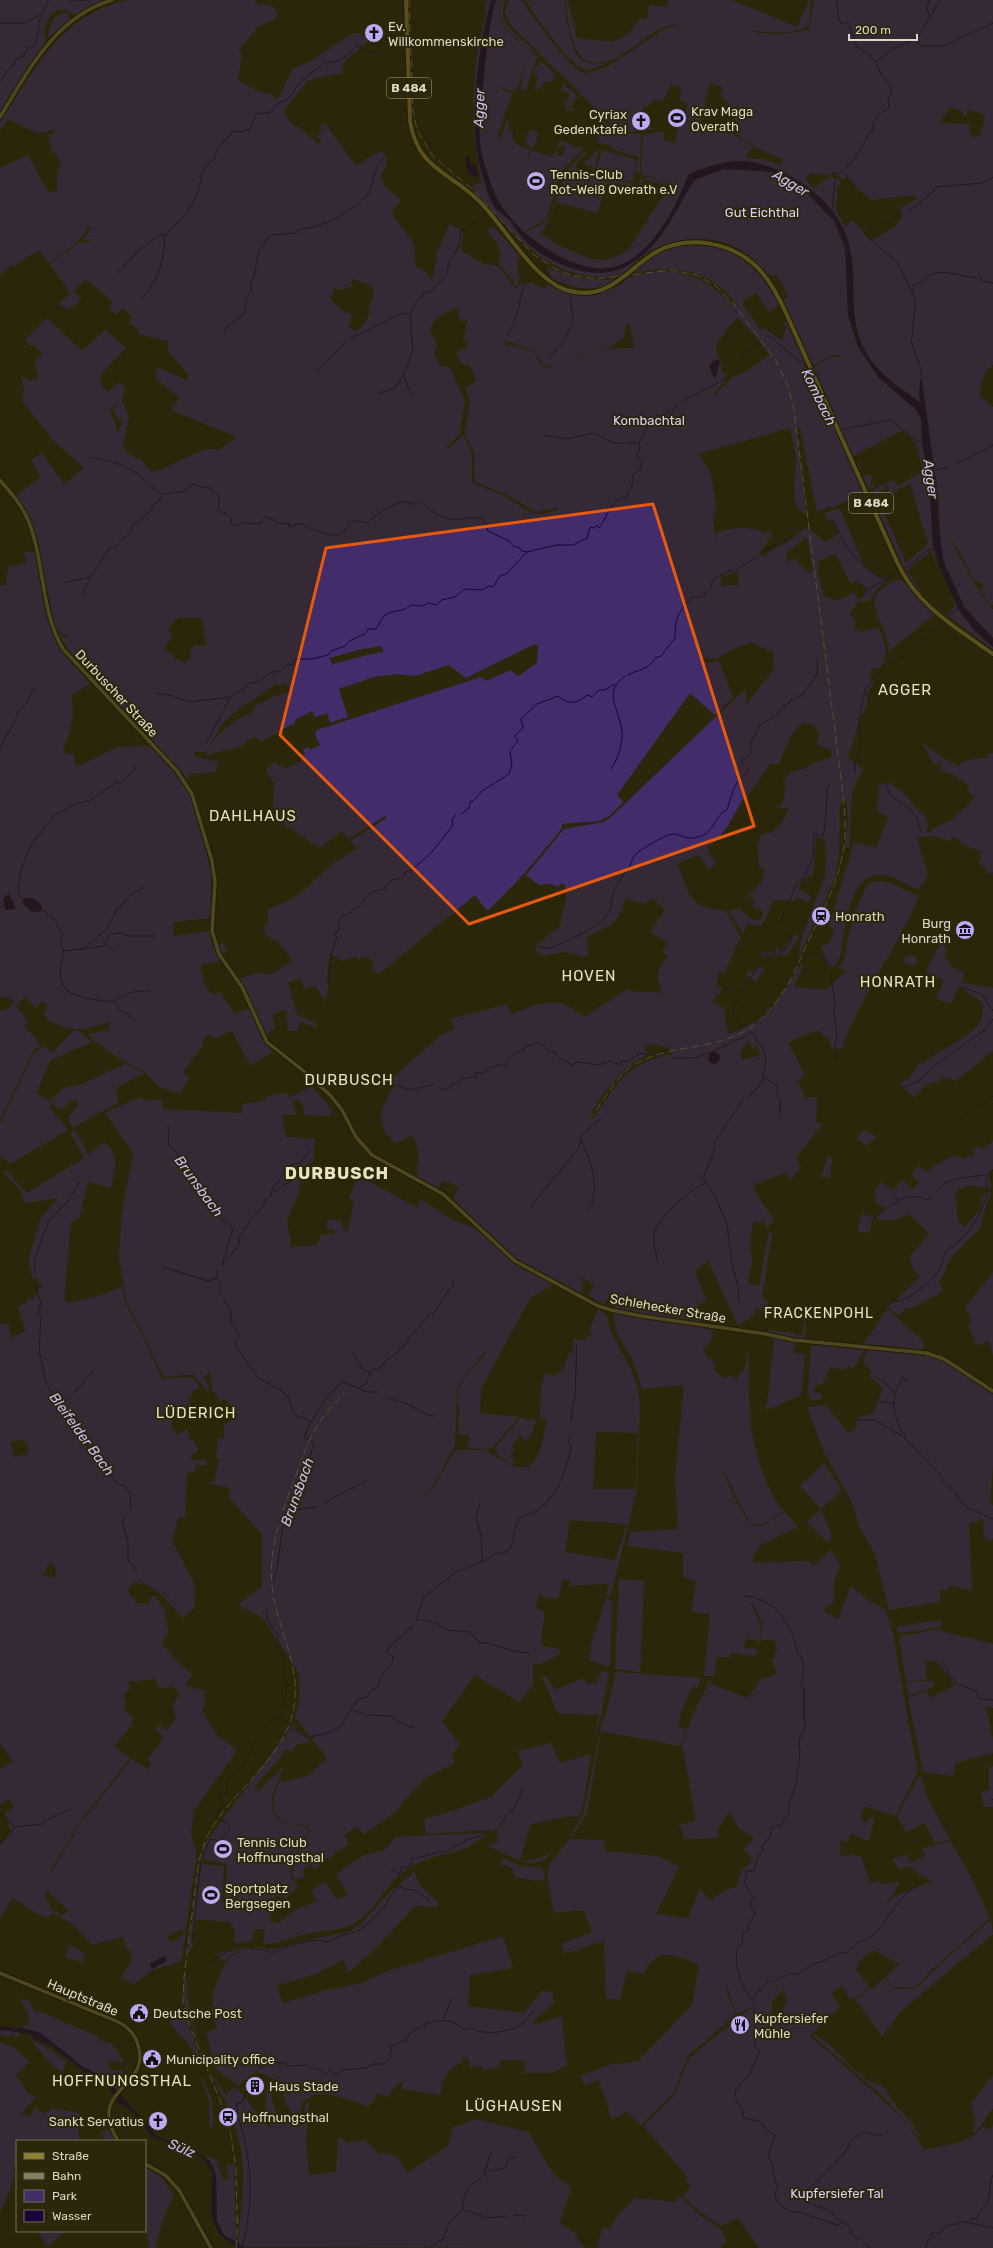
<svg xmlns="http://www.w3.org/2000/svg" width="993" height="2248" font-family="Rubik,sans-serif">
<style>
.green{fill:#422d6a;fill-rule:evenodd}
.water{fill:#1c043a}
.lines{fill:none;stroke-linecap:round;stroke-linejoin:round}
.stream{stroke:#1c043a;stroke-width:1}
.secondary-casing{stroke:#151000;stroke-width:5.5}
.primary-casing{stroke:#151000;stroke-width:6}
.secondary{stroke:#797039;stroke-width:3.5}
.primary{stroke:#8e8232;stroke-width:4}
.rail{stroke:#837f68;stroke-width:1;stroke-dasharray:8 4;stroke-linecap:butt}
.marked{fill:none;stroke:#e8590c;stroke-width:3;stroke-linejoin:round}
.labels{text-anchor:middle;stroke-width:4;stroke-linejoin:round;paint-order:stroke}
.shield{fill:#2c270a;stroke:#a6a38e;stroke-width:1}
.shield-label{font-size:12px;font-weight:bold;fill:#dbd8c7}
.poi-label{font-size:13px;fill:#dbd8c7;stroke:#2c270a;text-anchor:start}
.park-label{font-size:13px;fill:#dacffa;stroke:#2c270a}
.street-label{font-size:13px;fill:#dbd8c7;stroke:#2c270a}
.water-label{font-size:14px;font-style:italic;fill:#cdbbfb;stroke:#2c270a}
.neighbourhood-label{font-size:14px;letter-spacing:1px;fill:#e9e3c1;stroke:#2c270a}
.quarter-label{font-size:15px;letter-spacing:1px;fill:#e9e3c1;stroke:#2c270a}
.district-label{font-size:17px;font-weight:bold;letter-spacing:1px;fill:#e9e3c1;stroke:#2c270a}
</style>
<rect width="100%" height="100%" fill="#2c270a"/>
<path class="green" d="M0,0H105L76,15L62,9L52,13L44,28L46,41L0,113Z
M129,0H254L258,5C268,3 272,4 278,13L274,20L258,27L238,51L242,53L238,80L257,91L270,94L278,100L292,69L311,61L351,34L360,33L363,36L371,38L379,36L378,39L368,41L343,63L342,73L317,78L307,82L283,111L294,127L298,126L318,144L322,141L317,136L322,131L319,127L325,123L356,166L380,151L386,155L387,165L380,177L386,188L401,200L391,212L414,244L416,267L424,271L432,280L437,258L436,255L450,223L463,232L460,250L485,264L498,266L516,289L521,283H533L545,289L548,283C569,295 596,297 618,286C622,284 626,279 630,277C635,275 642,274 648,273C681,267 707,279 731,302L730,307L736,303C709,267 671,265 631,273C686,221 745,241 780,303L769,312L756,293L743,301V305L761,330L764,328L782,341L786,327L784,323L788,320L858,479L862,493L833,508L831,506L817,512L800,427L796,426L806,514C787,510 797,473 796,459C795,449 792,438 790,428L698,454L711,473L716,507L713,522L716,539L718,532C733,528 753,525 765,534L769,531L772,535L758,555L775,556L764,554L785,544L806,528L812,532V530L825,543L839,534L834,521L827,519L825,513L840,508L862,562L869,570L887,580L875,591L871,600L860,603L859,601L868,589L857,581L851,584L835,553L818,562V574L824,596L837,601L854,592L858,602L849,614L855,619V630L862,632L878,627C884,639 890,657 880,668H872L869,676L875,682L867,693V708L861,715L848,758L863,769L852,791L849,848L845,847L848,816L846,799L840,803L839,852L835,878L798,959L802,937L825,876L826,858L825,841L816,836L813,875L803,879L798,888L811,896L809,903L797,897L794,901L774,900L762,926L747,924L743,933L729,911L739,908L750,919L760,921L764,912L753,907L755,900L748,896L763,880L764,867H759L758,845L761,835C778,832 783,823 789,808H771L779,807L784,799L785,785L783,781L789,774L800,769H805L811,764L831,757L832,751L817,744L820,733C799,704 786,748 779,764H770L745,800L743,799C735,813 722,840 708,847L709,854L717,863L709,869L698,855L677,864C692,898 686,906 726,911L741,937L724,973L719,972L716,986L722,988L720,994H717L713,1002L724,1008L726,1026L728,1027L727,1033H733L754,1022L756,1024C775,1007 787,988 799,966L804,964L794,987L826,990L847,970L838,968C846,962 845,951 847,943C850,930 860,894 868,885C871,882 875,881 879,881C893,881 906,892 919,895C914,907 909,920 902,931C893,948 841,1037 843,1048L832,1049L829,1038L817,1031L799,1037L789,1043L786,1039L805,1075L798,1080L805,1098L817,1097L816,1123L823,1124L796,1157L801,1167L790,1181L786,1173L755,1184L754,1190L774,1220L768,1228L763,1220L760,1224L753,1220L750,1246L753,1260L747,1284L759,1286L769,1232L772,1233L762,1298L766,1299L768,1303L763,1312L757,1308L753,1316L738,1326L708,1260L695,1271L706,1300L695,1308L701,1322L700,1328L713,1330L711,1342L703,1348L708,1359H711L716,1366L713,1369L725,1379L729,1375L737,1379L747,1364L746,1362L747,1351L749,1353C749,1379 748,1407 752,1433C756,1455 768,1495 784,1511L761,1525L752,1524L744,1512L721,1465C728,1484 738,1510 752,1525L762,1526L785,1512L798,1527L771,1540L770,1542L761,1544L753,1557V1563L810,1561L813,1566L831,1550L840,1565L834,1581V1602L823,1611L838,1619L851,1586L866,1599L885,1610L893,1633L908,1720L905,1722H908L918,1771L895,1816L864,1806L860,1819L867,1823L870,1817L875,1818L868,1841L851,1833L847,1842L840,1840V1856L854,1854L855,1857L861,1856L870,1883L879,1880L880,1884L900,1882L893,1894L883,1906L895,1896L931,1882L908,1866L900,1870L892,1860L906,1854L910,1863L925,1856L922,1848L950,1841L971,1877L990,1918L932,1969L915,1988L894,1987L885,1977L900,1964L873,1950L858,1962L856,1970L869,1986L861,1995L850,1999L840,1982L841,1986L831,1994L840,2007L810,2036L897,2113L909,2126L924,2150C944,2145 971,2144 983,2126L990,2130L993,2125V2248H759L738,2218L722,2226L700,2212L683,2196L691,2186L685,2181L688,2177L643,2126L675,2095L688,2059L731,2024L735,2031L747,2029L743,2015L754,2006L737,2014L727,1986C724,1997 736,2004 735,2014L716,2032L688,2055L673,2094L641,2125L627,2112L612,2119L599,2080L585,2085L579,2076L609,2065L638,2061L692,2005L699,1966C694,1962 687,1960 681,1958C661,1951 654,1955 643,1974L627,1971L620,1999H606L604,1941L564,1954L562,1944L592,1932L584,1910L554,1913L548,1883V1867L569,1839L604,1840L605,1851L658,1856L679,1867L656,1914L688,1918L700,1888L709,1901L728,1889L735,1888L742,1870L754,1860L744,1850L754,1838L739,1828L729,1812L717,1831L718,1838L685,1839L680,1826L650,1834L696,1820L682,1744L695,1710L711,1679V1684L748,1698L761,1678L770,1677L777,1673L771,1659L775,1658L774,1652L777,1651L774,1640H762C763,1627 761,1611 750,1602C757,1616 764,1628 760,1645L758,1640L746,1639L744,1648L758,1649L755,1656L731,1653L729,1658L717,1657L714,1676H704L710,1614L691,1612L696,1581L683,1577V1553L627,1546L631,1532L678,1529L675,1477L684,1385L642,1389L633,1361L616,1331L613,1311L619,1298L611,1293L604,1305L588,1295L594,1285L582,1277L583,1294L516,1259L453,1199L459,1187L442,1180L438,1189L416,1177L419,1156L413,1135L396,1143C373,1124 381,1114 391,1090L395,1087L389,1081L441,1035L455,1029L451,1019L507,1004L511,1015C527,1008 545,999 563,1004C571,1007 578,1013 585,1016L629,988L630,991L662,993C656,974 656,972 668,956L662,951L668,943L650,932L665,910L653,898L643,904L625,898C619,924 611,926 587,936L588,957L563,952L542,956L536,951V945L560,926L566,898L565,885L560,883L559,887L550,884L539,885L526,875L564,829L604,822L612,816L743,691L746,690V705L774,669L773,653L751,642L732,650L716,659L701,658L707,663L719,661L733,697L715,715L690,693L617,795L623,802L609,816L599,821L562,824V828C538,858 515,886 487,911L475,895L379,974L371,969L374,961L365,956L359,960L355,957L342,961L332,954L328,965L327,979L329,981L325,1003L316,986L304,988L301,978L288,983L297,1015L315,1022L317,1028L300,1022L297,1031L288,1030L286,1009L272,1015L275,1027L267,1035L264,1033L240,979L256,973L272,974L292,960L278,942L265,934L264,924H268V909C303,898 308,884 334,863C342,857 350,853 358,848L350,841L387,818L385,816L348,839L342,831L320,848L284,824L273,807L274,783L266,770L274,762L279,766L282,765L285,769L302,760L301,756L305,754L303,750L308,747L310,750L320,745L315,734L317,730L481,677L486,681L510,670L518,676L537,663L538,646L535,644L466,678L449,665L415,676L399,674L374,677L339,689L348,717L330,723L327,713L315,717L312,711L295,720L294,725L292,724L261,742L255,737L244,743L243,746L206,755C214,733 232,722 253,712L255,706L274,696L291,691L285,683L277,685L276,684L232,714L221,726L206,752H194V756L218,762L215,772L191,774L188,779L74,659L58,633L67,638L68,636L56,630L39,557C44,543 25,508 16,496L41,477L31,460L42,453L64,484L84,468L52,439L22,401L24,390L21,376L31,381L38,378L35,361L42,354L35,345L30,346L25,340L47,318L82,351L105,330L126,348L101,374L100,384L108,393L119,382L125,387L122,401L129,417L123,447L129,454L138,459L140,458L151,472L161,470L196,453L208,449L219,450L237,437L171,410L180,398L155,378L158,367L187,381L189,375L168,351V341L138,334L139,329L130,324L132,316L122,308L117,315L109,309L112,301L86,279L73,291L82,299L70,309L58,304L70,293L50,264L77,244L96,239L83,240L92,227L91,225L76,243L52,261L48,263L40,251L25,258L14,267L11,265L0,276V168L28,155L47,191L57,192V174L61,164L55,153H53L50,143L51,142L47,134H54V127C40,142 22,123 8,120L0,131V123C33,70 62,13 129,0ZM352,279C372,284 380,287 368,308L370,311C367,319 364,327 356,331L348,327L353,315L343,311L330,299L335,288L340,290L352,286ZM456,307L461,321H468L463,337L465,342L468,343L467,350L461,348L456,353L462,364L470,366L477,381L465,388L470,400L465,434L474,452L475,482L506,494L536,512L557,507V509L543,514L531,513L505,496L474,484L472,481V453L463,435L448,449L447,446L459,435L465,401L450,368L440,366L434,353L437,344L430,331C433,317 446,314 456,307ZM738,318L757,338L769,355L746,372L733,377L714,396L713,394L725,381L723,379L726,375L721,370L722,365C715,349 712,347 725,334V330ZM630,324L634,348C619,348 605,349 591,353C576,358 563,366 547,368L540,365C538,349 520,346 506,346L503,339C517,347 536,345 542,364L552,367L569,362L583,355L609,348L624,337L626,326ZM716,359L720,361L717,375L712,376L710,364ZM121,402L113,409L118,419L120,418L122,422L118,433L110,409ZM807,537L813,570L809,573L793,558L789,562L786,560L787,552ZM738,571L739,585L723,586L720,578ZM180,618H202L206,646L194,645L190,652L191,659L185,663L174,658L173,654L164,649L172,636L168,630L174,621ZM381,646L384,653L380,652L333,664V668L330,658L358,650ZM747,1042L752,1043L750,1046L753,1049L758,1045L759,1056L741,1060L740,1053ZM654,1044L667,1047L673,1053C621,1067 622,1080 592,1120L589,1117C604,1091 622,1068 649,1054L644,1050V1047ZM784,1989L787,2001L777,2021L772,2023L769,2016L772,2013V2001Z
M484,0H500C493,26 520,42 537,57L526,90H520L523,83L521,80L528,57L516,92L497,86L512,94L497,137L501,138L507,119L510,122L508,128L513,132C509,144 521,146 530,149L528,160L532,150L550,157L554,154L556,149L558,151L556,156L563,155L566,147L560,145L559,148L556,147L560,140L573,145L572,148L574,149L576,146L584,149L563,169L546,219L526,231L527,232L544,223L549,218L567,171L637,190L640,180L647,177L681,186L641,174L643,135L662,131L664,133V140L675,143L678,125H681L682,122L718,124L753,147L745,157L757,159L762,158L780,166L783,160L753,146L732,130L737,126V121L733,119L728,102L721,96L723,87L710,83L701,122L685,121L687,102L680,101L681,90L679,87L671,85L663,102L655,99L648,106L645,105L640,120L654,129L628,132L612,125L511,25L505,13L509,0H523L527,9C536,21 570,67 581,72C598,79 642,43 657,34C664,29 672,27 679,24C646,24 626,68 591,62C571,59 567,16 566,0H568L577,38L613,42L629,34L640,18L647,19L649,5L667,7L668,0H732L797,27L809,0H811L809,24C801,36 763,32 750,30C759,37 798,33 809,30L814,0H993V364C983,373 980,384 980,396L993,407V604L991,606L981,591L984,585L974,580L961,553L950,538L976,587L993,610V638L965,608L950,579L941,552L938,495L927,470C933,492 931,517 932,540C936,581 962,622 993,647V650L923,597L946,615L955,606L941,577L931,551L907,570L923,595C916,594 908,579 907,572L904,569L870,493L883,484L885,490H880L882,494L889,491V487L884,484L894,480L898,486L923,471L915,441L902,430L853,457L814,368L828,358L843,356L834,354L813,366L783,300L788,296L776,274L771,277V274L768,275C758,265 748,253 735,247C699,229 647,242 624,275C551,288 515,235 472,188L475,184H482C471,134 471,95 479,44C480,35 490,6 484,0ZM950,107L961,111L966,117L968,109L985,115L980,136L971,137L969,124L939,123ZM832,172H838L836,175L844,180L847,175L856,187L871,200L915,195L917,199L900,208L902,217L895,227L870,241L853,220L845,227L835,208H834L838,196L836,191L837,186H841L839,179L830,177L814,188L805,180L810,173L830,175ZM644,179L670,186L628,250L615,257L604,260L590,259L559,245L540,233L547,224L556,202L597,213L607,184L638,193ZM910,483L928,544L906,563L879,501Z
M501,0H505C494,28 526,37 537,56C521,41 493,25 501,0Z
M526,0H565C565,14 570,52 582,60C589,65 598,63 606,64L587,70C573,70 533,14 526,0Z
M62,13H66L71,19L49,38L48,36L53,19Z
M538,59L555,74L552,82H544L542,87H538L537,91L534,88L538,77L534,72L540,61Z
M563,83L578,97L577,99H574L572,107L573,110L570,111L569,109L568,111L564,109L570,107L573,98L569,106L565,107L570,93L561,90Z
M603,121L627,133L641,134L640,172H636L632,188L567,170L586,151V153L575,165L578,170L592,173L594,168L583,164L599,149L593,176L599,177L600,175L632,184L639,158L637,156L611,149L612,146L596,142Z
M531,130L539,133L533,148L525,144L527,134Z
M602,150L637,160L631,182L596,172Z
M493,226L519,255L517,268L520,279L517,286L513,283L515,281L514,279L512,280L499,264L501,253L497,246L498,244L487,231Z
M547,266C570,278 593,282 618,279C598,294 572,289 551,278Z
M864,462L859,465L863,475H870L872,480L870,481L871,485L874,484L875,486L869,490L858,464Z
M35,551L53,634L63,652L90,684L71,695C76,715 71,730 63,749L67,755L74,753L76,767L117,747L152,746L178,773L188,788L196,811L211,872V913L209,918L173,922L174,936L210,931L213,948L223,943L227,951L222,955L218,962L201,964C201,976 204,986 213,995L220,992L235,1014L249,1008C256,1023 260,1040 273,1051L251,1066L232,1031L214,1039L211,1035H207L202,1041L204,1044L183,1072L189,1078L180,1094L159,1087L146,1073L118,1058L93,1040L88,1034L108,1030L111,1022C102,1024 92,1028 83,1029C72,1031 48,1023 43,1014L46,1012L47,1004L41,1001L36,1008L25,997L22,999L17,1005L2,991L9,998L0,997V585H6L8,567L27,563L24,552Z
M901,579L922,603L945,620L944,622L934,615L888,652C888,646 887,639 885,633C880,617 865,600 884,587C889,583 894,580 901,579Z
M922,742L943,758L965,769L959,765L968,760L988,758V754L993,753V874L989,873L987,874L985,867L979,864L982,852L961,844L962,842L953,836L949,842C939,836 928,834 917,838L928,876L918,890C907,885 896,877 884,875C848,870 845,933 840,956L837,963L827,970L828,962C823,957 825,950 820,946L828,944L835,930L829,926L854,842L876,848L888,817L877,811L879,785L889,782L903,792L920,813L924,812L928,827L925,828L927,833L932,832L931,829L953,819L976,797L970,794C968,778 953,775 940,770L942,762L934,765Z
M795,934L799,938L787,955L762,957V951L766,954L768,952L774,954L777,952L773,945L781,952Z
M941,942L947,948L945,958L950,961L948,965L965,973L961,983L993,988V1051L956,1081L942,1077L938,1083C928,1080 921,1090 915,1098L899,1084L910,1078L920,1062L923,1065C939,1045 990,1037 982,1002L959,986L951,1004L936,998L944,980L926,972Z
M913,955L916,958V966L903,962L907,956Z
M758,967L765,968L756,982L746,976L749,970L753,973Z
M13,1002L28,1021L25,1028L37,1039L36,1042L42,1045L33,1051L0,1120V1011L9,1009Z
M74,1030L80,1032L92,1042L51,1060L36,1093L49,1101L64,1088L82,1084L125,1064L144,1073L116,1088L118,1103L72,1128L68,1118L79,1104L74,1099L61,1110L54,1106L55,1101L49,1107L68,1130L10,1164L0,1155V1124L33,1055L44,1046L52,1053Z
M312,1087L333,1111L329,1116L304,1115L303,1105L298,1099L293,1102L296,1115H282L286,1137L315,1139L313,1162L302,1167L299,1193L287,1220L291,1247L316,1245L322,1234H334L335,1230L326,1228L328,1219L340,1221L345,1231L348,1230L354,1201L349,1199L356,1180L360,1181L362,1177L417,1208L421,1199L452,1220L473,1227L511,1259L555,1284L533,1296L526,1306L481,1389L480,1413L519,1417L491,1449L468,1448L469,1435H458L459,1408L457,1392L464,1378L487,1352L485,1351L463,1378L457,1389L455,1446L424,1501L456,1450C461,1450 484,1449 487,1451C534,1484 538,1465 547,1419L540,1418L541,1389L545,1372L554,1376L564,1368L569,1352L574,1354L573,1339L584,1340L593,1333L589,1330L599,1309L607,1316L610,1330L632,1372L638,1389L640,1406L637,1489L611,1595L606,1596L609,1584L569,1586L570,1580L562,1581L559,1597L556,1599L550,1597L549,1599L539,1594L536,1608L545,1611L541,1640L543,1646L559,1649L560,1655L540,1664H533V1685L519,1702L475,1675L442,1721L460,1745L451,1755L455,1763L425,1778L395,1812L364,1835L358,1826L344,1835L349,1844L328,1859L323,1860L324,1862L315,1869L311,1864L303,1870L304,1877L295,1880L292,1876L295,1858L310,1830C304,1821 293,1826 284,1822C268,1815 274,1790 281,1779V1782L308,1776L327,1758L295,1717L300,1698L299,1673L263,1618L238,1605L262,1587V1534L229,1498L230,1488L204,1482H213L220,1459L216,1457L218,1438H224V1425L238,1415L225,1399L220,1401L214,1391L212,1392L211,1372L203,1377L208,1384L209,1393L193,1374L164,1377L126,1300L119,1259L122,1213L133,1153L105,1113L141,1097L144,1101L162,1099L163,1109L242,1113L243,1104L266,1100V1097L285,1092L289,1097ZM596,1432L638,1433L636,1489H593ZM570,1520L627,1524L615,1560L565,1552Z
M863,1129L877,1137L867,1146L857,1139Z
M75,1130L88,1155L105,1142C120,1158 115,1167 111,1188L88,1182L79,1218L71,1222L64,1300L69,1303L105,1294L122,1286L125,1302L145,1341L162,1379L193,1377L200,1387L192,1392L193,1397L189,1398L191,1415L174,1413L171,1428L178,1435L187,1429L190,1440H193L199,1450L191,1455L192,1461L207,1459L206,1465H196L195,1472L187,1473L185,1517L178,1518L172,1541L194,1583L195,1607L183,1618C167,1602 156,1582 133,1583L127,1590L136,1603L148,1604L154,1594L164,1610L169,1633L164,1637L163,1646L173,1654L171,1656L193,1675L185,1685L207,1692L204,1697L206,1704L202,1711L218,1736L237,1750L194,1811L191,1834L196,1851V1860L186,1929L176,1931L167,1937L172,1943L186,1932L181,1961L151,1971L133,1985L121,1977L132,1960L131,1954L122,1937L92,1945L72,1924L53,1913L47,1918C34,1914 24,1904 12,1898L0,1920V1846L11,1831L5,1814L14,1806L9,1799L0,1805V1769L13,1761L0,1743V1325L9,1323L11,1338L25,1331L18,1307L23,1304H27L26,1300L34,1298L39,1289L43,1288L36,1277L41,1267L35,1278H32L29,1258L41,1217L59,1198L24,1203L21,1190L3,1173L6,1170L27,1193L84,1158L70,1132ZM16,1440L24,1441L28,1445V1454L14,1457L12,1454L15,1453L10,1444ZM48,1564L54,1565L56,1570L55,1578L42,1575V1573H45ZM155,1679L158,1687L166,1689L171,1686L180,1692L173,1706L176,1718L167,1730L159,1725L155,1729L164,1738L147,1760L151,1763L148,1770L132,1759L80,1824L49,1877L53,1866L83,1818L130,1758L114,1746L131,1726L133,1717L123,1709L126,1703L123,1695L130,1689L128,1682ZM45,1889L69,1911L68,1912L62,1915L51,1909L45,1895Z
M993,1141V1169L988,1172L991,1189C974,1188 973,1180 955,1192L958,1221L965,1227L980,1210L984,1194L991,1192L982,1217L981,1227L949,1260L946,1270L939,1282L943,1291L912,1308H906L899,1316L888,1307L920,1278L912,1266L910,1256L930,1234L908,1214C896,1222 889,1222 875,1218L886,1207L875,1203L876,1192L874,1191L882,1182L892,1191L903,1180L913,1190L919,1182L911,1174L919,1166L927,1173L934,1166L954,1155L964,1159L975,1154L973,1151L979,1146L983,1150Z
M828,1156L832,1157V1166H829L831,1168L830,1178L821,1177Z
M862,1214L873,1217L869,1233L859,1232L858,1227Z
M993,1272V1355L989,1341L976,1346L968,1324L971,1322L969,1314L965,1308Z
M887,1309L923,1341L924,1348L921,1349L864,1344Z
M804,1321H806L805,1339L800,1340L793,1347L794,1353L805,1354L801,1395L766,1411L774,1342L767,1333L769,1329L786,1333L787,1331L794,1333L795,1335L802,1336Z
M815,1345L865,1350L853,1369L849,1366L843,1370L830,1367L823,1383L815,1386L814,1392L822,1394L819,1400H811L808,1396L810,1392L808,1390L811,1347Z
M869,1349L937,1357L952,1365L993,1393V1465L990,1504L993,1505V1539L989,1541L984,1537L983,1519L969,1524L972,1591L950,1585L948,1590H940V1602L889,1610L875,1554L859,1526L853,1504L825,1454L807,1407L826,1405L848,1433L857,1427L856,1422L859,1417L873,1414L883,1388L869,1376L872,1371L864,1364L865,1362L863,1360Z
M521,1417L527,1420L536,1419L531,1436L526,1441L521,1436L511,1445L515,1450L509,1456L516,1462L509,1464L496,1453L495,1448Z
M824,1463L842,1491L821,1509L830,1531L831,1540L827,1542L807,1522L821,1509L800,1486Z
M619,1579L644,1581L640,1672L615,1669Z
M606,1598L612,1601L610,1665L607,1667L589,1660L592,1650L590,1648Z
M941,1620V1627L902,1633L897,1631L896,1627Z
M941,1629V1631L993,1644V1708L986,1706L993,1740V1753L956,1763L953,1776L923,1772L908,1698L927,1691L931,1698L955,1685L937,1662L927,1660L925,1675L927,1680L906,1681L899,1639L901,1636Z
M603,1670L609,1673L601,1715L592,1746L599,1715L558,1714L542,1677L546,1676L555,1690L583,1678L588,1684L596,1683Z
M615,1672L701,1678L697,1688L694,1686C685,1699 681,1712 678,1726L686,1730L680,1746L601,1731L587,1813L572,1837L570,1836L583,1815L603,1717H605L614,1681Z
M933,1681L934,1687L909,1696L906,1682Z
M292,1723L295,1729L307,1736L309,1744C301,1743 296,1742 293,1751L284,1750L281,1757L254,1787L257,1789L255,1794L284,1766C277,1783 263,1808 281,1822L303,1826L309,1830L292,1861L290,1879L296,1882L298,1887L286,1898L280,1895L274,1897L269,1921L279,1923L295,1910L317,1901L311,1891L325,1881L336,1899L348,1895L336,1874L364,1855L384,1850L396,1837L486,1833L487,1834C465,1856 432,1852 407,1869C389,1881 378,1904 362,1918C345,1932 321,1930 301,1935C287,1939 278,1944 263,1944L265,1930L254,1929L252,1941L235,1943L234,1928L229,1922L196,1919L192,1938L193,1948L188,1952L200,1862L207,1840L232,1843L208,1840L284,1736L285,1739ZM203,1859L227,1864L225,1902H222L224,1866L202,1864Z
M551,1743L560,1763L591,1754L583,1805L579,1817C562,1814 547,1822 531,1824L520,1860C533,1862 542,1858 552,1851C537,1877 506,1852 487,1846L498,1841L497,1829L490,1832L488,1830L426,1834L424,1819L452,1811L491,1797L523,1765L517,1751Z
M993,1766V1807L983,1806L981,1792L989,1790V1767Z
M919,1776L921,1777L928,1799L950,1839L944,1842H934L925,1823L906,1832L897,1816Z
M503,1858L520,1866L541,1868L544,1873V1880L536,1881L515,1877L512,1869L506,1865L500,1866Z
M414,1872L420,1886L437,1901L438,1906C429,1909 423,1904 414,1907L372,1952L349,1972L343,1960L315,1974L276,1986L283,2003L330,1989L359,1984L388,1971L503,1936L513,1968L470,1975L468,2006L523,2013L543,1991L553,1992V2004L530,2024L540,2023L562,2016L565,2054L568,2065L551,2073H522L525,2069V2060H500V2066L483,2071L482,2066L471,2067L467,2057L461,2058L462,2062C447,2071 441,2078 441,2095L402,2089L403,2082L406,2079L396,2085L386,2098L378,2093L369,2107C350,2101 319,2084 302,2103L299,2122L285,2103L282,2082L258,2072L253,2073L238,2085L216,2069L206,2032L217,2029L212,2013L213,1992L225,1963L241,1949L255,1947L276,1949L308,1940L348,1932L358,1927L387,1895Z
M991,1920L993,1934L901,2011L882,2036L855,1999L862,1996L870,1987L873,1989L884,1978L895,1989H916L942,1962Z
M70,1945L84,1953L83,1963L65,1957Z
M242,1947L225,1961L216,1954Z
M185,1970C186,1972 187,1993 188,2000C192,2022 199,2043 208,2064L186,2011L183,1992Z
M181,1994L183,2012L204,2066H201L187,2042L170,2024V2021L182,2015Z
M20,1998L30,2002L34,2011L41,2012L97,2036L101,2041L112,2044L127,2066L124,2072V2062L109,2061V2070H122L125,2076L118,2085L109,2078L120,2090L118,2092C105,2077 97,2077 83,2067C62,2052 48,2034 23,2028V2025H29L28,2013Z
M0,2030L20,2032V2035L17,2037L0,2035Z
M815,2034L834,2049L854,2070L862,2074L866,2080L883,2086L896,2106L912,2123L922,2140L885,2098L813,2036Z
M31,2040L42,2045L66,2061L63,2073L53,2066Z
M0,2042L13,2047L30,2062L15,2075L29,2094L36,2097L20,2115L30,2116L36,2107L44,2114L53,2108L79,2113L82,2120L78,2130L80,2141H17V2166L13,2168L15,2175L0,2214Z
M207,2067L226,2095L235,2087L239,2090L268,2127H271L265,2108L268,2080L273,2081C269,2099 274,2110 284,2125L292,2120L301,2126C307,2118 301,2108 309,2101L306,2141L309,2175L336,2172L338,2138L345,2139V2143L365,2140L379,2154C398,2153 399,2158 408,2173L448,2146L453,2128L476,2119L528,2132L553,2173L571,2188L560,2223L575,2233L582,2246L590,2248L244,2247L238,2243C240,2221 243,2198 243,2176C244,2136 226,2100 207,2067Z
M201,2076H202L211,2098L214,2122L210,2131L209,2101Z
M993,2076V2108L976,2132H972L975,2118L971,2103Z
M110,2130L116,2141H106L100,2132Z
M205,2155L217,2160L222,2179H228L227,2165L234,2164L236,2241L225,2236L217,2221L216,2175L213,2165Z
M145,2166L160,2175L174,2196L165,2213L155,2248H149L145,2223Z
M680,2196L701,2216L713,2223L722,2231L727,2241L720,2248H597L602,2228L609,2229L619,2214L635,2198L675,2202Z
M38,2231H66L47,2247Z"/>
<path class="water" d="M491,0H496C487,33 485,65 482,99C481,112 479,128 480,141C481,154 490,184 496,196C506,216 526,235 542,246C559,257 585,271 607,268C648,264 676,208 688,175C707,165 735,158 756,163C793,171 837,202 848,240C859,275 847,313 863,347C876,373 899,387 921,403L919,394L920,381L922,380L938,495V516L943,561L965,608L993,638V647L973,629L959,610L940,569L933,541L929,481L922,443L921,419L917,411L878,377L858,347L848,315L845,248L834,221L808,194L772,172L724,169L699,178L694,181C672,214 664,246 625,267C597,282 555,266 532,247C523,240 516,229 510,221C506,217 500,213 496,209C488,199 481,171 478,158C469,111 479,46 491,0Z
M469,156L472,173L471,165L476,164L478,177L474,178L473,175H468L465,157Z
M718,359L720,361L715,379L709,367L712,362Z
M9,894L16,909L5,910L3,898Z
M25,898H32L41,904L42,910L37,913L29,910L22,902Z
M708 1058a6 6 0 1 1 12 0a6 6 0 1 1-12 0Z
M165,1956L167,1961L152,1969L150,1963Z
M0,2026L23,2028L41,2033L82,2066L107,2079L158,2137L189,2147L210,2161L216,2175L217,2221L225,2236L234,2240L244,2248H237L228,2242L219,2234L214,2224L211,2213L212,2172L202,2158L178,2146L152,2137L135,2114L116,2101L112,2092L104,2083L84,2072L51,2046L36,2040L30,2034L0,2030Z"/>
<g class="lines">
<path class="stream" d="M69,0H91
M485,0L490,5
M837,0L838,16L841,24L848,22L857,47L869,54L876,62L881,74L890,84L892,92L888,99L889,108L881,113
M929,0L927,8L930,18
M40,16L49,0
M0,23H24L40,15
M915,40L922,46H944L993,23
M385,41L392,34
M876,62L891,50L918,37L940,0
M0,82L8,70L14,65V61L21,56H24L29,46L31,49L36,43L40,19
M838,174C854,162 861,150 869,133L873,130V123L878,115
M832,210L835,181
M909,211L934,191L935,187L982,183L993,177
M901,214L871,227L867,234C875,246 887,252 896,262C904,271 906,283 912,293
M118,273L138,251L161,234L165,237C168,230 174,226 180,221C187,216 200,191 199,184L202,181L200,177L204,168L215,158L217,148L234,131L242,132L251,128L256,114L271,112L277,104L287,100L302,80L310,74L325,62H335L347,56L358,45L367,51L382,53
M143,297C159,281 163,261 165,238
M570,297L573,319
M419,299L426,291L429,293L447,274L449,261L455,254L459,243L461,229L477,222
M519,306L524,282
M224,333L228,325L241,317L246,309V299L251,291V283L254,277L259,250L270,235L296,233L299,229C318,230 356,210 367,195C376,182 371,165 388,156
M508,335L516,318L518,309
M766,337L768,335L807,367L836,430
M912,338L915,304L913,294L914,284L921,283C934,262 962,279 981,278L983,281L993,283
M350,339L402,313L410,315
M911,340C914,354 923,366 922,381
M548,358L565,340L571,325
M743,358L748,350L756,346L757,342
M733,371L738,364
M317,372L345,342
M404,375L409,390L415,396
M378,394L396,387L404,374L413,351L410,315L417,300
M682,401L724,380
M843,429L891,420L909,435L922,444
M544,435L568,439L592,433C604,437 611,445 623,443
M628,443H639
M955,465L993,445
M936,470L947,467
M164,494L185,491L192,484L206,488L208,487L219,497L218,510L229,515L232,519L231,522L235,526L243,522L248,524L261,523L266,516L281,524L289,523V527L300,523C307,527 332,539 339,534C345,531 350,525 355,520L367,523C375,516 403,494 414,505L419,501C432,510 444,523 462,519
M463,518H483L488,531L509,541L513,546L520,548L522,551L527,552
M824,522H834L847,548L867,569L885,580L896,572
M800,530L804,528
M764,551L791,537
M905,568C916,563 923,550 935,548
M737,569L756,558
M64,583L91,577L109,549L116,546L132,530V526L147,514L163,495C155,491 149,483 141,477C126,464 108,460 89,457
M82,594L91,577
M862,597L867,590L885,580
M948,616L958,608
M914,648L943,621
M890,664L907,655
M628,675C637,670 651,669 655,658L661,656L675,638C674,620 679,610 692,597H702L711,588L713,579L734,569
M157,693L172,696
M175,697L189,702L231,697L235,693L242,691L249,683L259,682L270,673L279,671L289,664L292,665L295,659H312L328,655L331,651L345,646L351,640L365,634L368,629H376C379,625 381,619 385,615C392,610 405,612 411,605L423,606L428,603L437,605L441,600L455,597L464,589L482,590L489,586L493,587L500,576L506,574L527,552L556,545H573L587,538L590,527L594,528L597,525L599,528C608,517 610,499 626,497L632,486L633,474L640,471L642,464L637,455L640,448L639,443L652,418L656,420V415L661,416L663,414L664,417L668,411L671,412L676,408L677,403
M207,743L230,698
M0,749L20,710L27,703L33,688
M856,758L862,748L859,720L863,698L866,688L884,667
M744,765L741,761L751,753L750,741L756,734L760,725C768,720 780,716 783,706L789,703L790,700L793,701L798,696H802C812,679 819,681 817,660
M611,769C618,759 623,744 622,731C619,708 602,692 625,676
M855,773V761
M885,784C893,804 904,800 914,814C918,819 919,827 922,833
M461,814L469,808L470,802L473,801L482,791L509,774L512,765L510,751L518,741L514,736L523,728L521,719L537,704L558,696C569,705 576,704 587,695L592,697L599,690H605L615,684
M993,874V873
M24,900L19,896L18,889L22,867L31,845L54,816L74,804L91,800L116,783L123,781L136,767
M0,907L7,903
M42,910L53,917L63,934L61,944L64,952C50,998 77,997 114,1002L122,1012L126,1013L136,1022
M779,925L796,885L805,875L813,857L814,833L823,837L826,816L827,788L829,787
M779,930L789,933
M106,946L114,951
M538,947C542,947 546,949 550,948C565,943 604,925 610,910C611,905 611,900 613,895C615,885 622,877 628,869C632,864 631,859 636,854C641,849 665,835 672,834C683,834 686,841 698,837C716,832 714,815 727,810C729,803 733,789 737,783C740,778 746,775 749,769
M82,950L107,929L116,911L131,895L144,887
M64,951L105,946L106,940L110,934L120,933L129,936H154
M811,952L816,953L830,964V968
M763,957L766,954L777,955C784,950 791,945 792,936L790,934
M830,973L835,1001L834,1010L837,1038L834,1049L836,1058
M328,984L331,954L337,938L334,934L340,929L338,922L343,915L351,913L353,908L357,909C365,899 370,890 384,889L393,879L397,880L404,876L405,872L412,870L433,851L453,825L452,819L456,815
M961,987L982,994L993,1011
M114,1002C124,992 136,991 150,991
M734,1014C735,989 750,984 760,964
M736,1018L741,1026H747
M751,1032L764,1050L766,1059L763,1077L776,1085L778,1093L777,1096L780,1100V1112
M748,1034L750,1031
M669,1054L674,1058H694L712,1052L747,1035
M558,1057L572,1065L577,1062
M577,1062L599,1065L610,1061L620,1065L622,1061L627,1062L640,1053L650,1055L667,1051
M396,1085L409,1090L433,1085
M901,1088L919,1081L938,1063L986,1029L993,1019
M441,1089H448L452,1084L460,1081L461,1079L470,1077L476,1078V1073H483L490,1067H498L497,1064L506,1066C508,1055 516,1053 524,1050L526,1045L532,1046L536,1042L543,1045L551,1052H555L557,1056
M748,1097L762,1083L763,1078
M780,1115L781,1118
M961,1118L993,1096
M168,1126L169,1145L177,1153L181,1163L188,1167L197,1186L221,1218L233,1228L222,1265
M581,1140C590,1154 602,1196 588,1209
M703,1177L713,1155L716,1140L744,1098
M704,1179L715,1196L727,1224L732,1265L738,1285L739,1302
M273,1192L294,1179
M936,1192C943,1177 971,1177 986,1175
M893,1195L898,1200
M532,1208L535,1201L579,1148L581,1137L601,1118
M866,1226C879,1215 900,1193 918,1197C921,1197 924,1199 927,1200L932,1198
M657,1261C657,1253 652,1242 654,1234C658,1218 692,1187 706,1183
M222,1265L239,1245V1238L243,1234L244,1227L247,1228L249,1221L264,1205L266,1198L271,1196L272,1190L290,1165L300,1163L310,1150
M163,1267L208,1281L218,1278
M217,1270V1276L220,1282
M35,1273L34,1261L49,1220L69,1200L80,1181
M34,1282L41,1303L38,1314L41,1317L39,1350L46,1383L76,1431L118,1485H123L130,1491L131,1510
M220,1286L219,1293L224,1298L231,1312V1321L240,1337L234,1343L258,1378L281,1390L289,1398L293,1411L298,1416L311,1421L304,1437L314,1443L307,1468L291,1504L282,1530L277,1571L273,1582
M893,1301C906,1304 930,1282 938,1272C943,1265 942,1256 948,1250C952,1246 965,1237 966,1235C970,1230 972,1225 976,1220C978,1218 986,1198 987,1196C988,1184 982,1179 993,1170
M353,1352L362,1369L371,1372
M874,1376L888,1385L894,1393
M903,1376C902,1382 897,1387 895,1393C891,1411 896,1417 902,1432L904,1433L905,1438L939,1473L943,1480L956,1493L959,1500L968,1508L993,1519
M903,1381L907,1379
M359,1388L365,1384L372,1370L382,1367L384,1362L399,1351L428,1316L435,1312L449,1289L453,1286L454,1280
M73,1394L93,1371
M386,1397C393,1400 406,1403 411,1406C419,1410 425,1416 435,1416
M881,1401L894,1404
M59,1406L69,1398
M312,1420L328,1395L343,1382L367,1392H377
M857,1420H875L905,1438
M571,1421L575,1395L577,1344
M480,1503L476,1518L481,1534L482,1562
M324,1504C337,1494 352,1490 365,1481
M289,1511L316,1507
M126,1517L122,1521L128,1542V1561L138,1571
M139,1579L146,1586
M149,1592L158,1596
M163,1593L176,1606
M745,1596C777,1599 792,1626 798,1654L801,1656L804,1668L801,1684L804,1690V1718L806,1726L799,1739L800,1751L796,1785L789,1802V1813L781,1825L771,1828L770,1837L762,1846L763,1850L758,1857L754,1871H745L747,1874L744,1883L753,1897C748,1903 750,1907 755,1912L748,1928L749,1930L743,1933L742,1944L738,1946C733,1964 740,1986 754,2002
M266,1609L268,1621L278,1636L276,1647
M279,1651L284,1657V1677L287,1684L285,1685L286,1693L283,1709
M530,1653L517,1652L487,1643H480L469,1632L447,1630L436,1623L416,1619L424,1597L456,1572L490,1558L495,1554C520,1553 509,1534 519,1520C523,1514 529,1515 534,1512C556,1501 567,1469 571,1447L568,1442L571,1434
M941,1664L947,1669L949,1676L958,1684L976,1691L980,1699L993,1700
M353,1710L364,1714
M368,1715L390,1716L406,1726L414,1727
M277,1717L284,1720L287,1724
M268,1724L281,1714V1712
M291,1726L294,1731L307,1737
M263,1731L267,1727
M257,1737L261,1733
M311,1737L334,1731L342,1724L358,1699L367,1697L372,1689L377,1688L384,1671L392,1663L393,1657L387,1652L389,1647L413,1626
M252,1749L256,1740
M991,1798L993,1800
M0,1812L15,1827L0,1844
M218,1819L216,1817L223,1802L220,1795L227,1792L228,1781L242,1768L250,1751
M500,1825L507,1814L513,1810L523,1788
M15,1827L42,1824L46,1820L70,1809
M391,1872L393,1869L399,1875L402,1867H408L411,1863L412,1858H419L441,1851L444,1853L467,1840L487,1833
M192,1941L201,1862L210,1839L221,1841L230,1827L228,1823L220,1820
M251,1948L266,1950L271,1953C285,1948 312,1936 328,1942C339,1933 351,1936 362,1928C370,1922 379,1914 385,1906C390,1898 392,1892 400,1886L404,1889L415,1890L430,1901
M204,1965L205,1966L227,1951L234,1950
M772,1982L789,1974H799L814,1963L821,1962L840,1953H847L850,1948L854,1947L858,1942C883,1939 893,1899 915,1887
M753,2000L757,1992L761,1990L768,1981
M754,2009L756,2022L755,2047L760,2051L750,2073L735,2091L736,2099L742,2109L744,2118L759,2121L768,2131L775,2135L768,2155C774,2166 773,2176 778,2188L775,2191L776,2200L785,2209L797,2212
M444,2019L451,1999
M11,2036L16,2030
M124,2070L125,2063
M256,2072C263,2064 280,2059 289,2066L308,2065L314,2069L317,2068L324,2074H327L329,2070L333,2074H339L341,2070L366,2068L373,2064H383L390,2059L389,2055L392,2051L389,2046C396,2047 400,2041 407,2040L410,2033C427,2022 448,2013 464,2030L470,2028C481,2035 507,2033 519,2026C525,2022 529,2016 534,2010
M119,2081L122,2074
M246,2094L247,2086L253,2077
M484,2174L491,2152
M805,2201L803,2196L805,2192L825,2174L844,2154L851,2141L863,2132L883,2136
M806,2202L830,2211L841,2222
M463,2210L481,2215L486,2218L506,2216
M798,2212L838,2225L844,2221L851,2230V2234L862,2240L870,2248
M515,2215L525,2216
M969,2223L971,2219L977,2218L980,2210C993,2204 987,2186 993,2175
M242,2248C254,2204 253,2155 236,2112L238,2110L236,2104L242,2103L245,2095
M429,2248L444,2238L449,2223L462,2210L465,2194L470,2186L489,2171L505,2168L509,2158L515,2157
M925,2248L932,2233H940C943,2227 951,2224 958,2224L961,2221L993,2228"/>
<g class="secondary-casing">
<path id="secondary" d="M0,117C29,70 55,17 112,0
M0,480C10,492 22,505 28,520C45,561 40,610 63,649L177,771L192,794L212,861L215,882L212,931L219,954L242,987L267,1042L306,1073L331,1096L342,1110L356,1137L372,1155L443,1194L515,1261L598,1306L611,1310L641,1316L766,1334L793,1340L926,1353L944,1359L993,1391
M0,1973L116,2021C127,2026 135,2033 138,2045C148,2077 117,2084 110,2106C106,2118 112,2131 118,2141
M145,2164L165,2175L179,2190L211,2248"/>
</g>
<g class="primary-casing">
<path id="primary" d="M406,0L410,121C417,168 449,172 478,200C504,225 532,278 566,290C608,303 626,270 656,252C688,234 731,242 757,267C770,280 778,296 786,313L897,562C917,606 955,627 993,654"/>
</g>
<use href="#secondary" class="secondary"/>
<use href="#primary" class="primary"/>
<path class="rail" d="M409,0L413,111L417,130L432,155L474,191L533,254L556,269L571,275L596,279L671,270L696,275L716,286L732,302L775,359L788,386L794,410L843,794C845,815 847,836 842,857C836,888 820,916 807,944C799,962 791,982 779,998C771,1010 759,1022 747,1030C710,1052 661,1043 627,1070C612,1083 603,1103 590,1118
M237,2223L236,2168L230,2131L222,2105L189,2024L183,2000L184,1977L199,1860C202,1852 204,1844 207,1837C229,1793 278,1765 292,1716C303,1677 284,1641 275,1604C264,1558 280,1517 296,1475C302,1458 308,1440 318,1425C325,1413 335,1403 345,1392
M236,2248L238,2219"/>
</g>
<path d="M0 0H993V2248H0ZM653,504L754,826L469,924L280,735L326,548Z" fill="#2c270a" fill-opacity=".55" fill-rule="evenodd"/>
<path class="marked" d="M653,504L754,826L469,924L280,735L326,548Z"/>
<defs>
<g id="church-disc" transform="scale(1)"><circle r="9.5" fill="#bea9f4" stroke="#2c270a"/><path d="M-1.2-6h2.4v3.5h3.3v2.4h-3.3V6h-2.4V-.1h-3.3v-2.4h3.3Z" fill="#111"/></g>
<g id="stadium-disc" transform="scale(1)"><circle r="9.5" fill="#bea9f4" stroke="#2c270a"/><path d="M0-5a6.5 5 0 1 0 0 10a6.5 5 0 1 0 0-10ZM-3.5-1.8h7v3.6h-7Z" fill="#111"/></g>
<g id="station-disc" transform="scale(1)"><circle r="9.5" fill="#bea9f4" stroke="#2c270a"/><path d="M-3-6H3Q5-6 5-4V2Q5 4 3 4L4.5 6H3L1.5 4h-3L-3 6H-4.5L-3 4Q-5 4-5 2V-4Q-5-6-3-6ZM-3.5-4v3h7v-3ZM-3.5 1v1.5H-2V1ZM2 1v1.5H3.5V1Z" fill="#111"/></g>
<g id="museum-disc" transform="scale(1)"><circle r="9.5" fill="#bea9f4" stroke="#2c270a"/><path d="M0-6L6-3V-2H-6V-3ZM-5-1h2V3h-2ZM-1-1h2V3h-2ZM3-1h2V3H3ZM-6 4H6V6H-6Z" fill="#111"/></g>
<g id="civic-disc" transform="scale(1)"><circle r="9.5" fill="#bea9f4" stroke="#2c270a"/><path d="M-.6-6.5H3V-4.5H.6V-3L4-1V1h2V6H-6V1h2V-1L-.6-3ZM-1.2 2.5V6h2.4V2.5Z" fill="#111"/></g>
<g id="restaurant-disc" transform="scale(1)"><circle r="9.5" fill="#bea9f4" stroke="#2c270a"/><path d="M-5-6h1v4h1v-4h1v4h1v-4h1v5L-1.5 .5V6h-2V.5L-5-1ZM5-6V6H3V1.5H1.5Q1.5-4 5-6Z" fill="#111"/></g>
<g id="building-disc" transform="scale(1)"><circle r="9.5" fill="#bea9f4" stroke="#2c270a"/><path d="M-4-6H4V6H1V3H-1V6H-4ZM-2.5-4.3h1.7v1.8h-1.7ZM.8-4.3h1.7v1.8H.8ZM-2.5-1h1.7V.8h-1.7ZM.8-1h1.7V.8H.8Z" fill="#111"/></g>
</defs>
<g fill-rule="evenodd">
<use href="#church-disc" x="374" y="33"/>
<use href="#stadium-disc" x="677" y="118"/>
<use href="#church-disc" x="641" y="121"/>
<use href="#stadium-disc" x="536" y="181"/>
<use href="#station-disc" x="821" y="916"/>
<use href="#museum-disc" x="965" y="930"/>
<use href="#stadium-disc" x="223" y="1849"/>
<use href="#stadium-disc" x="211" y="1895"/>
<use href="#civic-disc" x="139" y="2013"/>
<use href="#restaurant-disc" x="740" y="2025"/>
<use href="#civic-disc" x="152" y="2059"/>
<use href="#building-disc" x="255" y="2086"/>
<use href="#station-disc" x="228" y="2117"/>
<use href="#church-disc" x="158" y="2121"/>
</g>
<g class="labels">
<g class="shield">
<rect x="387" y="78" width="44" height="20" rx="3"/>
<rect x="849" y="493" width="44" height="20" rx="3"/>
</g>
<g class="shield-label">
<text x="409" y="92">B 484</text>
<text x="871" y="507">B 484</text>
</g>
<g class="poi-label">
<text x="388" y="31">Ev.<tspan x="388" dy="15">Willkommenskirche</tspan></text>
<text x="691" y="116">Krav Maga<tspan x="691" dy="15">Overath</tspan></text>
<text x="627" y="119" text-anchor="end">Cyriax<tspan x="627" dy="15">Gedenktafel</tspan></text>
<text x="550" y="179">Tennis-Club<tspan x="550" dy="15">Rot-Weiß Overath e.V</tspan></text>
<text x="835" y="921">Honrath</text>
<text x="951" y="928" text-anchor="end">Burg<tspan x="951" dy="15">Honrath</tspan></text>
<text x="237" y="1847">Tennis Club<tspan x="237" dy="15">Hoffnungsthal</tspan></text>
<text x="225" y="1893">Sportplatz<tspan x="225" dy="15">Bergsegen</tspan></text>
<text x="153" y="2018">Deutsche Post</text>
<text x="754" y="2023">Kupfersiefer<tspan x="754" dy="15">Mühle</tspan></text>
<text x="166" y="2064">Municipality office</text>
<text x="269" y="2091">Haus Stade</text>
<text x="242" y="2122">Hoffnungsthal</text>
<text x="144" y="2126" text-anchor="end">Sankt Servatius</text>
</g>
<g class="park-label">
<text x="762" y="217">Gut Eichthal</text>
<text x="649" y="425">Kombachtal</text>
<text x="837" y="2198">Kupfersiefer Tal</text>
</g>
<g class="street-label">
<text transform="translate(117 693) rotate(47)" y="5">Durbuscher Straße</text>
<text transform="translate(668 1308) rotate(10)" y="5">Schlehecker Straße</text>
<text transform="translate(83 1997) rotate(23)" y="5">Hauptstraße</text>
</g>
<g class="water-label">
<text transform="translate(479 108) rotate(-88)" y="5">Agger</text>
<text transform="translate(791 183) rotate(31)" y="5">Agger</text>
<text transform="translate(819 397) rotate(64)" y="5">Kombach</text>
<text transform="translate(931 479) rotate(82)" y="5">Agger</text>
<text transform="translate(199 1186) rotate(54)" y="5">Brunsbach</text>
<text transform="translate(82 1434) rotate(54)" y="5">Bleifelder Bach</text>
<text transform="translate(297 1492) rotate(-70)" y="5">Brunsbach</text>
<text transform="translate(182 2148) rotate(24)" y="5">Sülz</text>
</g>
<g class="neighbourhood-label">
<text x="819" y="1318">FRACKENPOHL</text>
</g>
<g class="quarter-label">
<text x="905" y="695">AGGER</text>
<text x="253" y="821">DAHLHAUS</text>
<text x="589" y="981">HOVEN</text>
<text x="898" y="987">HONRATH</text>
<text x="349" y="1085">DURBUSCH</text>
<text x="196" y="1418">LÜDERICH</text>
<text x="122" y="2086">HOFFNUNGSTHAL</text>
<text x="514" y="2111">LÜGHAUSEN</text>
</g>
<g class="district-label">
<text x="337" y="1179">DURBUSCH</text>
</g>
</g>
<rect x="16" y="2140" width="130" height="92" fill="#2c270a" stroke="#726e56"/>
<rect x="24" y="2153" width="20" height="6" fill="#8e8232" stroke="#726e56"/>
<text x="52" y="2160" font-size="12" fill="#dbd8c7">Straße</text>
<rect x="24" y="2173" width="20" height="6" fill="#837f68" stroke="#726e56"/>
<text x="52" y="2180" font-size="12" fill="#dbd8c7">Bahn</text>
<rect x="24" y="2190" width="20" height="12" fill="#422d6a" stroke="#726e56"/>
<text x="52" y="2200" font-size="12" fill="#dbd8c7">Park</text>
<rect x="24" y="2210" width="20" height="12" fill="#1c043a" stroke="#726e56"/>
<text x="52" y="2220" font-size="12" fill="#dbd8c7">Wasser</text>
<path d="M849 34v6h68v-6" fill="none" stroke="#dbd8c7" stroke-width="2"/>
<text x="855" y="34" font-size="12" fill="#dbd8c7" stroke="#2c270a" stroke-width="3" paint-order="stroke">200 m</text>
</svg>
